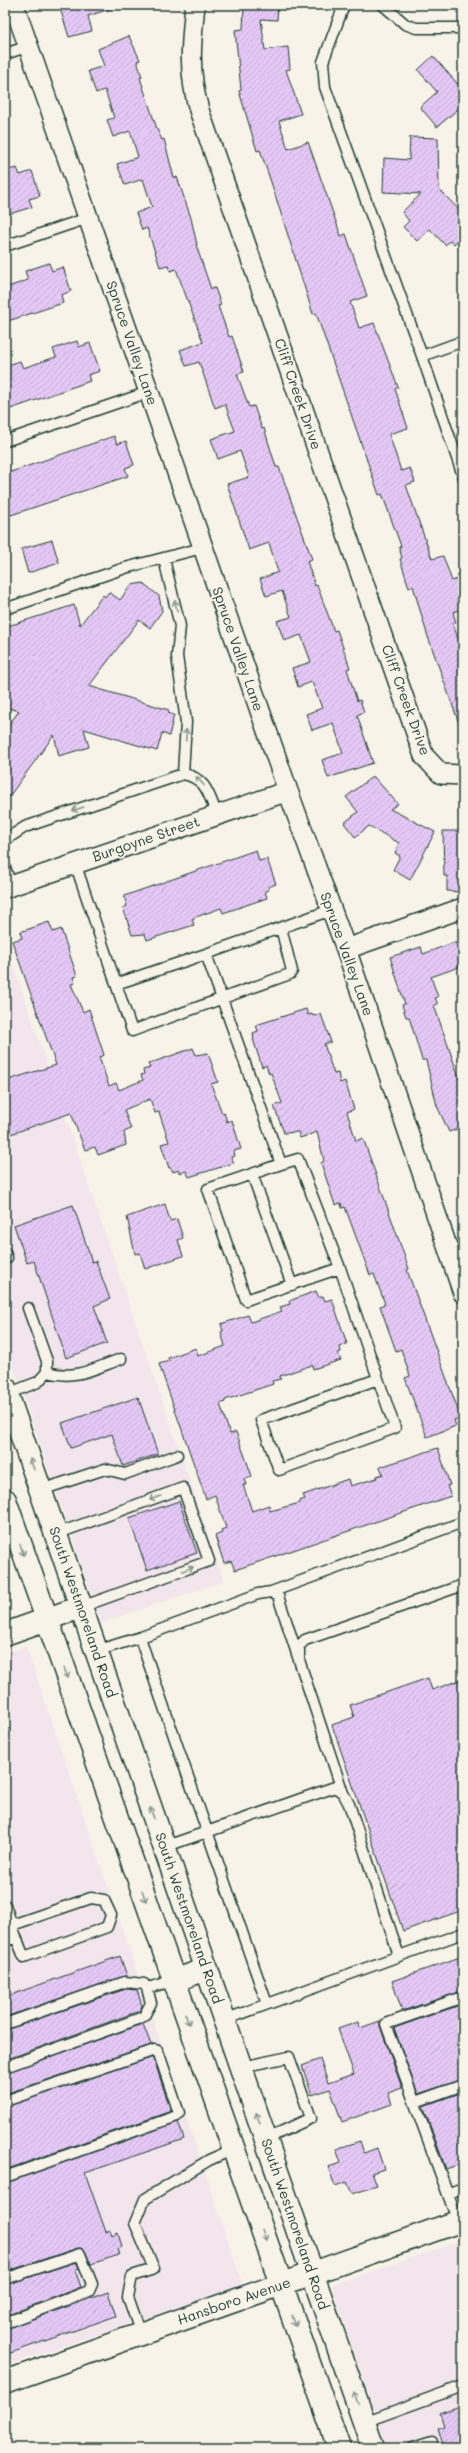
<svg xmlns="http://www.w3.org/2000/svg" width="468" height="2453" font-family="Mali,sans-serif">
<style>
.built{fill:#f2e6ec}
.building{fill:url(#building-hatch);stroke:#1f3d34}
.lines{fill:none;stroke-linecap:round;stroke-linejoin:round}
.lane-casing{stroke:#1f3d34;stroke-width:13}
.street-casing{stroke:#1f3d34;stroke-width:22}
.secondary-casing{stroke:#1f3d34;stroke-width:25}
.lane{stroke:#f7f3e8;stroke-width:10}
.street{stroke:#f7f3e8;stroke-width:19}
.secondary{stroke:#f7f3e8;stroke-width:22}
.oneway{stroke:#8b988e}
.labels{text-anchor:middle;stroke-width:4;stroke-linejoin:round;paint-order:stroke}
.street-label{font-size:14px;fill:#1f3d34;stroke:#f7f3e8}
</style>
<defs>
<pattern id="building-hatch" width="6" height="6" patternUnits="userSpaceOnUse"><rect width="6" height="6" fill="#e5c8f6"/><path d="M-1 1l2-2M0 6l6-6M5 7l2-2" fill="none" stroke="#c4add4"/></pattern>
</defs>
<rect width="100%" height="100%" fill="#f7f3e8"/>
<filter id="ink" filterUnits="userSpaceOnUse"><feTurbulence type="fractalNoise" baseFrequency=".025" numOctaves="2"/><feDisplacementMap in="SourceGraphic" scale="8" xChannelSelector="R" yChannelSelector="G"/><feConvolveMatrix kernelMatrix="1 2 1 2 8 2 1 2 1" color-interpolation-filters="sRGB"/></filter>
<g filter="url(#ink)">
<path class="built" d="M5,941L224,1581L101,1623L5,1342Z
M26,1646L243,2285L5,2366V1654Z
M463,2240V2448H387L331,2285Z"/>
<path class="building" d="M59,5H112L113,8L88,16L92,31L69,37Z
M244,5H278L277,20L261,19L265,50L288,47L290,69L286,70L301,114L279,121L288,149L308,142L341,236L346,234L367,296L350,302L359,328L374,323L398,387L395,389L408,428L389,434L401,471L410,468L415,482L406,485L432,559L443,556L452,581L463,577V598L458,600L461,609L453,612L456,623L453,624L463,653V729H461L427,634L413,586L409,588L400,559L402,558L399,547L401,546L382,494L379,495L316,313L313,314L271,182L260,150L257,151L239,91L241,90L235,30L243,29Z
M129,36L140,60L137,61L142,77L140,78L157,129L162,140L164,139L174,178L177,177L191,218L197,245H196L211,289L215,288L221,305L218,306L229,337L232,336L244,372L237,374L249,407L254,406L262,429L264,428L276,467H279L312,559L307,561L315,586L317,585L334,631L337,630L350,668L347,669L357,701L360,700L364,712L357,715L373,763L328,778L322,760L343,753L333,723L312,730L306,714L322,708L312,682L298,687L292,668L311,662L301,635L284,641L277,621L291,617L282,591L266,596L260,579L278,572L269,543L249,550L227,484L249,477L240,451L218,459L211,439L235,431L225,404L215,408L199,362L186,366L180,350L203,342L176,269L170,271L168,265L160,267L147,228L142,230L136,213L152,207L143,179L125,185L117,164L138,157L130,131L113,137L107,120L114,118L105,90L96,93L88,71L104,66L98,49Z
M433,56L463,90V105L437,127L420,107L437,92L418,70Z
M410,137L438,138L439,189L463,214V235L454,244L450,241L445,245L430,229L417,241L403,227L409,221L402,212L421,194L383,192L384,158L409,160Z
M17,168L20,175L32,171L40,196L29,199L32,207L9,214L5,202V171Z
M49,263L52,271L63,267L71,291L61,295L63,303L5,322V288L28,280L25,271Z
M77,341L79,347L90,343L100,371L88,375L90,381L5,411V366L20,361L23,368L56,357L53,349Z
M114,436L117,444L126,441L134,465L125,468L128,476L5,517V474Z
M52,540L59,563L28,573L21,549Z
M143,583L159,596L162,611L150,628L139,620L89,686L169,710L168,713L174,715L169,736L162,733L157,751L84,729L89,747L59,756L54,735L5,802V730L19,711L5,707V627L74,605L80,625L103,595L105,597L109,592L120,600L131,585Z
M373,776L398,804L390,809L435,832L410,880L393,870L400,856L395,853L399,843L369,826L355,837L344,823L358,812L346,797Z
M443,831H463V892L447,891V876H444Z
M256,850L259,861L267,859L276,884L268,887L269,890L265,891L267,898L223,913L221,908L196,917L192,919L194,925L147,940L145,934L132,935L123,908L127,906L124,896Z
M49,922L53,932L61,929L77,976L73,977L75,983L71,984L83,1012L89,1009L104,1055L99,1057L109,1086L116,1083L119,1090L143,1080L141,1075L144,1074L143,1070L150,1068L148,1064L193,1048L196,1055L208,1053L218,1082L211,1084L222,1113L224,1112L227,1122L232,1120L241,1149L234,1151L235,1156L231,1157L234,1163L189,1177L186,1171L179,1173V1170L173,1172L171,1168H169L161,1144L169,1142L159,1112L155,1113L150,1099L124,1110L131,1129L124,1132L126,1145L98,1155L95,1147L85,1150L71,1113L5,1136V1081L56,1065L12,941L22,938L20,932Z
M455,942L462,962L458,964L459,967L431,977L438,997L435,998L438,1004L434,1005L463,1089V1127L449,1132L437,1106L426,1060H422L409,1017H406L402,1005L405,1004L401,992L390,957L421,947L423,954Z
M306,1009L308,1015L312,1014L313,1016L321,1014L331,1042L324,1044L334,1074L338,1073L340,1083L345,1081L354,1109L347,1112L356,1141L363,1138L409,1269L407,1270L461,1418L454,1420L456,1426L427,1437L405,1378L410,1376L401,1349L396,1351L380,1306L385,1304L374,1274L370,1275L345,1207L342,1208L341,1203L335,1205L321,1163L324,1161L317,1132L300,1138L298,1132L284,1133L274,1106L282,1103L271,1073L269,1074L266,1065L262,1067L253,1039H254L253,1033L258,1031L256,1025Z
M165,1204L170,1221L177,1219L183,1238L178,1240L183,1256L145,1269L140,1253L135,1254L127,1217Z
M73,1205L92,1262L96,1261L110,1299L94,1306L107,1343L66,1358L34,1261L27,1263L14,1225Z
M316,1291L319,1298L323,1296L325,1301L332,1299L347,1344L340,1347L341,1352L338,1353L341,1360L313,1369L312,1365L280,1376L281,1379L272,1381L273,1384L225,1400V1402L220,1404L230,1434L236,1432L252,1476L244,1479L246,1485H243L252,1511L269,1505L270,1511L300,1503L299,1501L305,1499L303,1495L348,1479L350,1486L377,1478V1476L383,1474L380,1467L438,1448L450,1485L447,1486L451,1496L235,1570L231,1561L224,1563L215,1536L222,1533L221,1530L226,1528L215,1495L206,1499L159,1364L169,1361L168,1358L196,1348L198,1356L225,1346L221,1332L223,1331L221,1324L248,1315L251,1322L282,1311L280,1307L290,1304L289,1301Z
M138,1397L158,1454L123,1466L112,1434L71,1448L62,1423Z
M179,1501L197,1553L147,1570L129,1518Z
M428,1678L432,1690L463,1679V1910L403,1931L332,1725L354,1717L350,1705Z
M120,1956L127,1976L5,2017V1997Z
M463,1956V1991L402,2011L392,1981Z
M126,1989L137,1990L142,2006L139,2011L5,2060V2030Z
M463,2004V2079L418,2094L394,2028Z
M380,2021V2026L402,2088L388,2093L392,2104L342,2122L330,2089L312,2095L302,2066L320,2059L328,2083L354,2074L338,2029L358,2022L360,2028Z
M143,2024L151,2045L5,2094V2073Z
M153,2057L171,2111L5,2170V2107Z
M463,2092V2163L446,2169L423,2106Z
M178,2122L184,2139L85,2173L106,2232L110,2230L112,2236L118,2233L122,2247L117,2249L119,2255L91,2264L84,2249L78,2248L5,2272V2183Z
M360,2141L364,2153L377,2148L384,2169L372,2173L377,2186L352,2194L347,2182L335,2186L328,2167L341,2163L336,2149Z
M76,2262L79,2268L75,2270L81,2287L5,2316V2285Z
M108,2292L116,2316L5,2355V2329Z
M463,2405V2448H444L438,2428L444,2426L440,2413Z"/>
<g class="lines">
<g class="lane-casing">
<path id="lane" d="M344,5L323,62L325,87L422,356
M383,5L405,24L416,28H463
M5,54L29,46
M5,246L88,218
M463,341L422,356L463,476
M5,441L149,392
M164,559L180,626L177,656L186,722L183,774
M5,609L125,568L202,548
M5,840L25,827L183,774C207,778 209,796 217,815
M75,863L132,1031L290,974L292,971L281,928
M5,867L11,886
M331,910L206,954L281,1164L298,1159L340,1268L395,1428L279,1470L261,1420L378,1379
M116,984L206,954
M281,1164L208,1189L246,1300L340,1268
M252,1174L292,1285
M5,1253L7,1258L5,1259
M47,1372C76,1380 93,1369 121,1359
M7,1394L38,1382L47,1372V1361L28,1308
M41,1490L105,1469L125,1474L177,1455
M56,1534L183,1488L209,1561L81,1607
M271,1592L463,1522
M96,1651L141,1637
M343,1793L299,1660V1646L305,1640L463,1585
M164,1847L335,1787L343,1793L349,1804L399,1956L224,2020
M5,1905L16,1937L5,1941
M12,1925L91,1898L104,1900L111,1915L107,1927L24,1957L16,1937
M399,1956L463,1933
M267,2004L142,1644L141,1637L258,1594L271,1592L278,1596L299,1660
M5,2024L125,1982L144,1984L147,1988
M5,2067L138,2019L144,2016L151,2003L147,1988L173,1981
M241,2067L289,2057L311,2118L266,2139
M5,2101L155,2050L158,2051L179,2113L177,2116L5,2177
M415,2102L463,2085
M449,2193L463,2188
M458,2222L386,2024L463,1997
M5,2279L80,2254L92,2284L89,2291L5,2323
M141,2334L128,2297L132,2276L154,2269L135,2223L145,2199L209,2160L234,2149
M364,2422L463,2386
M413,2448L432,2442"/>
</g>
<g class="street-casing">
<path id="street" d="M14,5L288,791L346,949L463,1293
M195,5C191,44 188,72 199,110L424,756L441,774L463,775
M5,888L288,791
M346,949L463,908"/>
</g>
<g class="secondary-casing">
<path id="secondary" d="M5,1388L373,2448
M5,1500L339,2448
M5,1634L81,1607
M173,1981L207,1969
M5,2382L463,2220"/>
</g>
<use href="#lane" class="lane"/>
<use href="#street" class="street"/>
<use href="#secondary" class="secondary"/>
</g>
<defs><path id="oneway-shaft" d="M-6 0H5M1.5-3L5.5 0L1.5 3" fill="none" stroke-width="1.6" stroke-linecap="round" stroke-linejoin="round"/></defs>
<g class="oneway">
<use href="#oneway-shaft" transform="translate(176 606) rotate(-102)"/>
<use href="#oneway-shaft" transform="translate(186 735) rotate(-88)"/>
<use href="#oneway-shaft" transform="translate(200 781) rotate(-133)"/>
<use href="#oneway-shaft" transform="translate(78 809) rotate(161)"/>
<use href="#oneway-shaft" transform="translate(32 1464) rotate(-110)"/>
<use href="#oneway-shaft" transform="translate(155 1498) rotate(160)"/>
<use href="#oneway-shaft" transform="translate(22 1550) rotate(71)"/>
<use href="#oneway-shaft" transform="translate(188 1569) rotate(-20)"/>
<use href="#oneway-shaft" transform="translate(66 1673) rotate(70)"/>
<use href="#oneway-shaft" transform="translate(152 1813) rotate(-109)"/>
<use href="#oneway-shaft" transform="translate(144 1896) rotate(71)"/>
<use href="#oneway-shaft" transform="translate(187 2019) rotate(70)"/>
<use href="#oneway-shaft" transform="translate(258 2118) rotate(-109)"/>
<use href="#oneway-shaft" transform="translate(264 2235) rotate(71)"/>
<use href="#oneway-shaft" transform="translate(294 2321) rotate(71)"/>
<use href="#oneway-shaft" transform="translate(356 2398) rotate(-109)"/>
</g>
</g>
<g class="labels">
<g class="street-label">
<text transform="translate(132 343) rotate(71)" y="5">Spruce Valley Lane</text>
<text transform="translate(298 394) rotate(71)" y="5">Cliff Creek Drive</text>
<text transform="translate(238 649) rotate(71)" y="5">Spruce Valley Lane</text>
<text transform="translate(406 700) rotate(70)" y="5">Cliff Creek Drive</text>
<text transform="translate(146 839) rotate(-19)" y="5">Burgoyne Street</text>
<text transform="translate(347 954) rotate(70)" y="5">Spruce Valley Lane</text>
<text transform="translate(83 1612) rotate(71)" y="5">South Westmoreland Road</text>
<text transform="translate(189 1918) rotate(71)" y="5">South Westmoreland Road</text>
<text transform="translate(295 2224) rotate(71)" y="5">South Westmoreland Road</text>
<text transform="translate(234 2301) rotate(-19)" y="5">Hansboro Avenue</text>
</g>
</g>
<rect width="468" height="2453" fill="none" stroke="#f7f3e8" stroke-width="20"/>
<rect x="10" y="10" width="448" height="2433" fill="none" stroke="#1f3d34" stroke-width="1.5" filter="url(#ink)"/>
</svg>
